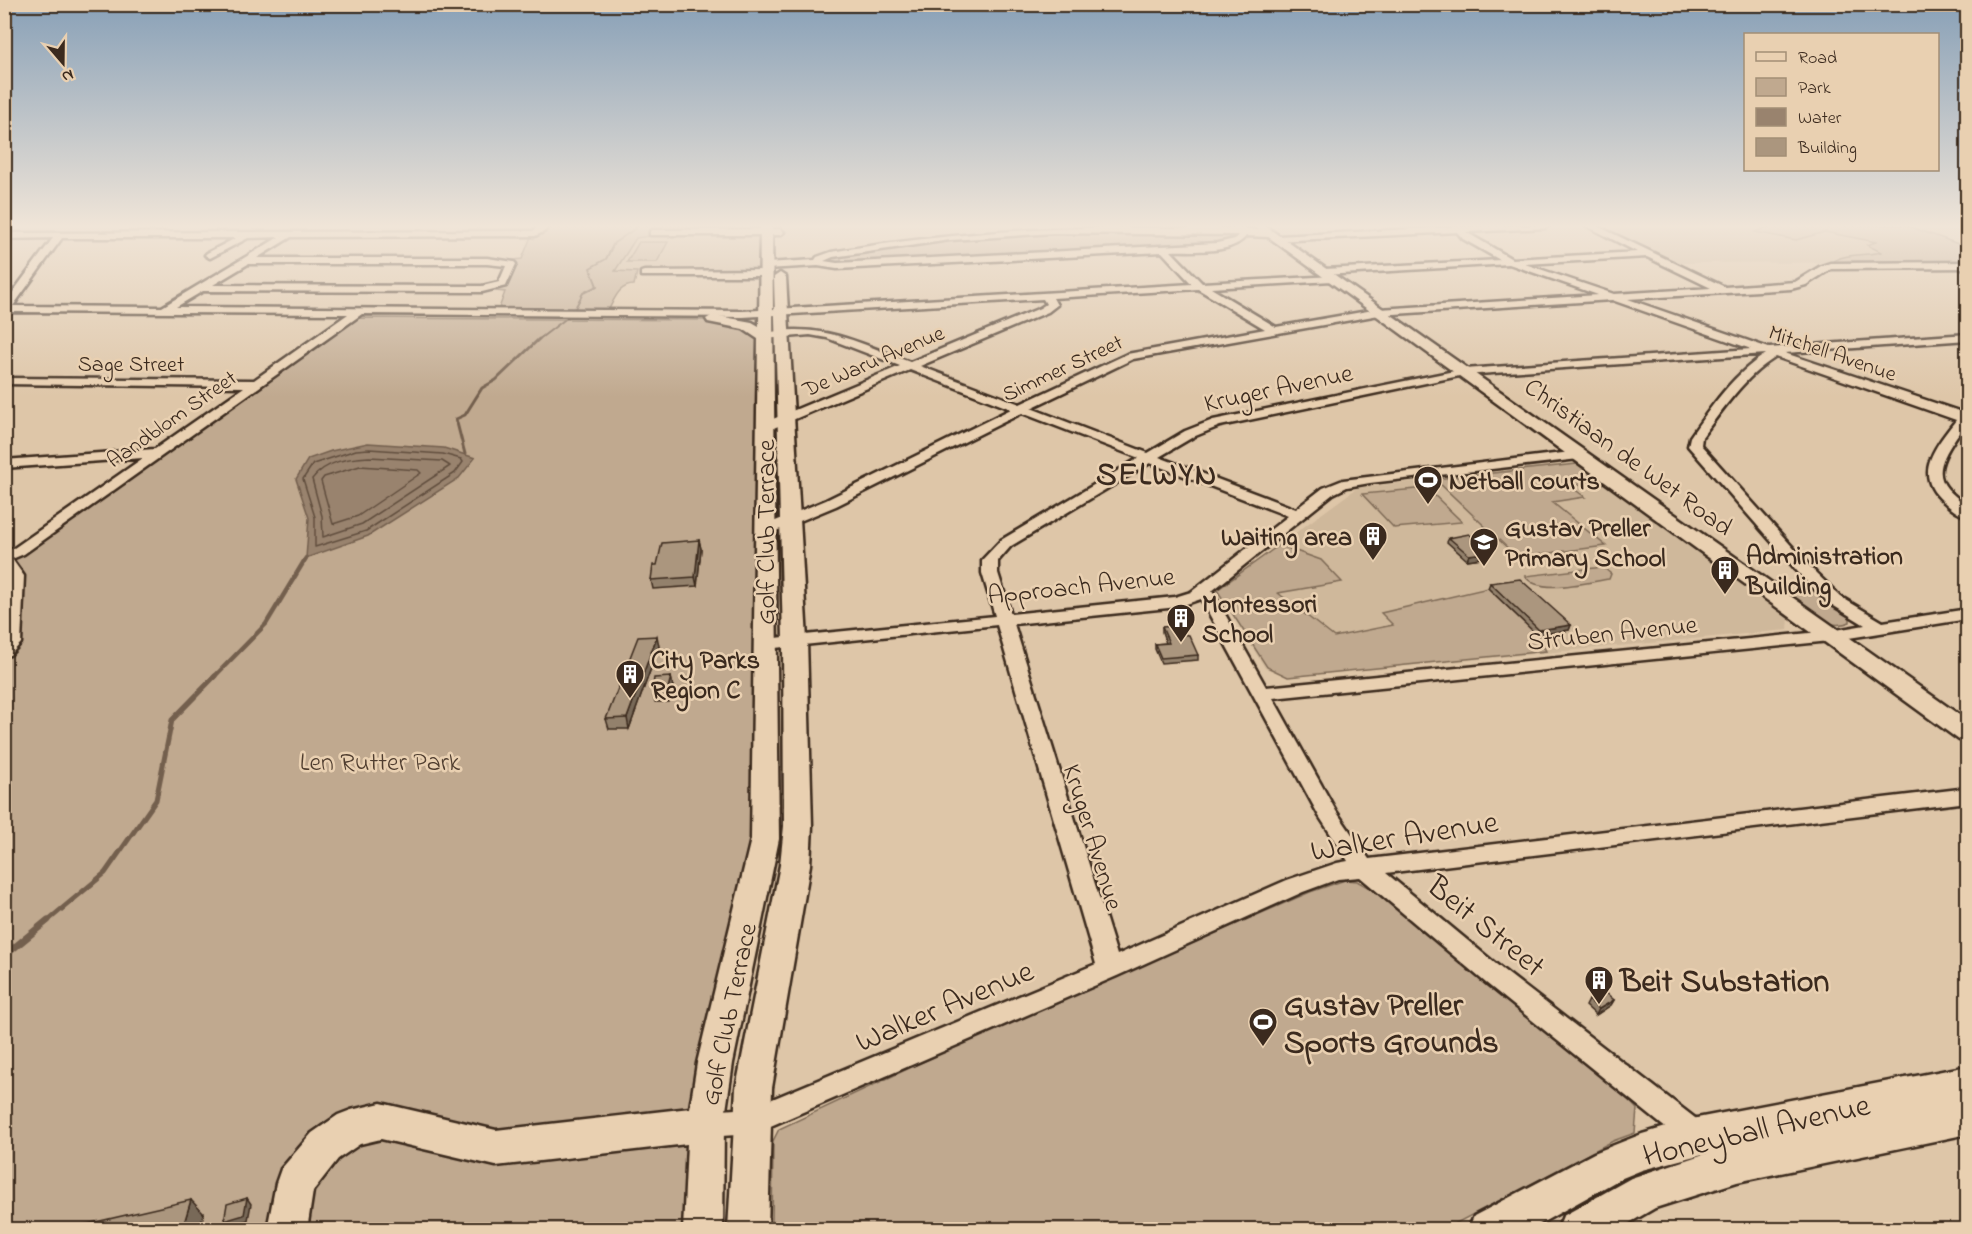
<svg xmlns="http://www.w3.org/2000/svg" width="1972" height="1234" font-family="'Indie Flower',sans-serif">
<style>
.built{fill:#cfb89b}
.green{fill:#c0a98f;stroke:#7e6a56;stroke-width:1.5}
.water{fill:#99836e;stroke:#735f4e;stroke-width:1.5}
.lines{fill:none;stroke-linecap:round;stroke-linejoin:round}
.shore{stroke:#614e3e;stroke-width:1.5}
.stream-far4{stroke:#735f4e;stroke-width:2}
.stream-far3{stroke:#735f4e;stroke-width:3}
.stream-far2{stroke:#735f4e;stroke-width:4.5}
.stream-far1{stroke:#735f4e;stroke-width:5}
.stream{stroke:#735f4e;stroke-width:7}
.street-casing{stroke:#3b2a1e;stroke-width:5}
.secondary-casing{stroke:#3b2a1e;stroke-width:5}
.street{fill:#e9d0b1;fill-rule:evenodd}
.secondary{fill:#e9d0b1;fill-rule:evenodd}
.wall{fill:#93816c;stroke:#3b2a1e;stroke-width:1.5}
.shaded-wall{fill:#786958;stroke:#3b2a1e;stroke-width:1.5}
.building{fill:#ab967e;stroke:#3b2a1e;stroke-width:1.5}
.labels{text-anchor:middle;stroke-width:5;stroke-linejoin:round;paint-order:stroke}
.far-street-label{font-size:22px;fill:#3b2a1e;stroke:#e9d0b1}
.street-label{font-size:26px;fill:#3b2a1e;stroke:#e9d0b1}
.poi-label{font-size:26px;font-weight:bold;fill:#3b2a1e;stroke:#e9d0b1;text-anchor:start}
.park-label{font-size:26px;fill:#4f3d2f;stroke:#e9d0b1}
.district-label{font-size:32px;font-weight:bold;letter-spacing:1.5px;fill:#3b2a1e;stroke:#e9d0b1}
.near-street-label{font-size:32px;fill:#3b2a1e;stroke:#e9d0b1}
.near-poi-label{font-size:32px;font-weight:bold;fill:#3b2a1e;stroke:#e9d0b1;text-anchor:start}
</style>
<rect width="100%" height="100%" fill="#dec6a8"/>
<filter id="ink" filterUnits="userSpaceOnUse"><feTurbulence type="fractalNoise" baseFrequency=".0167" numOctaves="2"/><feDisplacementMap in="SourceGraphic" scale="12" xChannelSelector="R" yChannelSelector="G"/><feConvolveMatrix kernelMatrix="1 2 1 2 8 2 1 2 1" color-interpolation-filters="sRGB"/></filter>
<g filter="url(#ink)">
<path class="built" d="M1596,225H1905L1967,247V262L1676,263Z
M747,235L759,239L761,272H615L636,238Z
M1575,463L1789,618L1788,630L1288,677L1265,668L1217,590L1357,488Z"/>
<path class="green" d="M547,225H702L697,232L651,234L650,236L636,238L615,271L637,272L634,285C619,285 615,298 608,311H498L505,292L496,291L494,289L499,288L511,262L505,261L522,259L532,234L545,229Z
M1773,225H1905L1967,247V262H1832C1844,253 1866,256 1881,252L1867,245L1876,242L1825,232L1796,240L1755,232Z
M1020,233L1237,235L1240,236L1233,242L828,265L821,260L895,245Z
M639,242H668L657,262H627Z
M354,318L712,320L759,333L755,840L689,1229L5,1230V559Z
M1577,464L1601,481L1570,486L1585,497L1552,502L1606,546L1517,557L1435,479Z
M1427,488L1462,522L1394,528L1362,494Z
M1279,545L1321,560L1342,582L1278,593L1334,637L1393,625L1381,613L1488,588L1537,635L1546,651L1288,677L1267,667L1217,590Z
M1603,567L1611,574L1609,579C1588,582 1538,596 1525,576Z
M1813,590L1850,617V622C1824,633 1801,605 1781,591Z
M1345,880L1357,881L1373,890L1617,1088L1637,1109L1635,1133L1613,1141L1445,1229L772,1230L773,1141L779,1129L948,1050L1310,892Z"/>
<path class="water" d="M368,443L444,448L475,458L459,478L368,536L306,558L309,518L296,479L308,459L331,451Z"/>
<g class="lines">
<path class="shore" d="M369,449L443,454L461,459L463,462L455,473L366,531L315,547V517L303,479L313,464L356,450Z
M369,457L442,461L450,466L362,524L323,537L322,516L312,479C326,461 348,458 369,457Z
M360,466L418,470L421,473L358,516L333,524L321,481L324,477Z"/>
<path class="stream-far4" d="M538,340L572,314L583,293L597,286L590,268L606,259L614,243L636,228L633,225"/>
<path class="stream-far3" d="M465,454L456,419L465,415L482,388L496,380L539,339"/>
<path class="stream-far2" d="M213,678L266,624L306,558"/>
<path class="stream-far1" d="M46,922L105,873L156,800L172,720L215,676"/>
<path class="stream" d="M4,956L48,920"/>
<g class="street-casing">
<path id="street" d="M540,225H548L545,231L535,236L291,237L257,258H487L514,262L516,264L506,286L482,292L203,291L176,307L743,311L1192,284L1162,252L837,269L818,266L766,269L761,266L766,263L815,260L817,257L831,252C945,233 1057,225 1173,228C1205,229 1241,226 1273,232V236L1270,237L1246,236C1232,255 1193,250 1171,251L1202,283L1335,276L1337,278L1332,281L1211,288L1276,327L1379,309L1598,295L1509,264L1324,275L1319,272L1324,269L1500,260L1463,239L1457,232L1274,241L1273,239L1277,236L1452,227L1451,225L1461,227L1549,225L1545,228L1466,232L1512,259L1637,252L1585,225H1595L1725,287L1795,282L1821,266L1830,263L1968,262V268L1831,269L1806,285L1791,289L1628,299L1769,348L1968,334V340L1785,353L1968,414C1968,425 1962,428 1956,437C1933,471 1935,483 1968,506V517C1959,515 1950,508 1944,502C1911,474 1936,446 1956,420L1776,357C1744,377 1724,408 1702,437L1701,445L1816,573L1841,597L1883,622L1968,609V619L1830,641L1273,698L1336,811L1369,859L1968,788V802L1386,873L1502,969L1708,1128L1712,1137L1708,1146L1698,1150L1688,1146L1486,983L1360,877L1338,879L1303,892L1117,976L752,1134L706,1137L696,1133L693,1124L696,1115L706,1111L751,1108L1096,964L997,625L765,649L759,648L756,644L759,640L765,639L995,616L982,573V560L1001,540L1139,458L1022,413L836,506L771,533H761L759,530L761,527L826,500L1011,409L910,370L769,430H761L759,427L761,424L900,366L827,338L810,335L764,339L759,336L760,334C819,321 857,342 910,362L1040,308L1046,304L1043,299L743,317L362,314L24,554L12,559L24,576L21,643L10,655L4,656L8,576L4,570V551L14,548L143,458L4,468V460L155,449L244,387L4,384V378L254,380L348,314L9,312L4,315V304L53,238L4,239V233L512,231H533ZM1053,233L1238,235L1235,239L1217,243L837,263L824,261L833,257L950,240ZM279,237L162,307L13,306L62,238H236L207,253L205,255L210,258L248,238ZM1647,257L1711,288L1614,294L1525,264ZM248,264H487L506,266L499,282L482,286L213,285ZM1198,289L1265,329L1127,354L1020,404L920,366L1048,312L1057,305L1053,298ZM1612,300L1751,349L1464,369L1213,420L1185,431L1148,453L1031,408L1133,359L1379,315ZM1766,354C1734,373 1711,407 1690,437L1688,446L1804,579L1829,603L1865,625L1830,631L1266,687L1212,591L1333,494L1347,487L1370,483L1579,459L1586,455L1579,451L1343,480L1323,488L1296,509L1159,457L1193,437L1220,426L1464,375ZM1150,463L1288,516L1191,592L1175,597L1011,614L998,573V561L1011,546ZM1201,599L1319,816L1348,861L1337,863L1287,880L1117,955L1014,624L1178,607Z
M653,230L780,229L784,232L780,235H650V231Z
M644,271L766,270L771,273L766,276H641V272Z"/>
</g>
<g class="secondary-casing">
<path id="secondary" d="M760,225H772L779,839L733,1063L724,1124L723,1230H683L687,1144L496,1166L381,1139L360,1144L338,1159L313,1191L307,1230H267L276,1183L281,1169L312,1133L338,1115L351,1110L381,1103L496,1130L690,1108L697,1063L751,839L758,339L743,329L708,322L706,319L713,315L752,322L759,326Z
M1252,225H1264L1968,721V743L1959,740Z
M780,273L786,277L807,640L812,826L810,865L772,1088L768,1230H728L736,1088L780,865L784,826L783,640L774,277Z
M1968,1066V1134L1737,1182L1655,1208L1617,1230H1557L1563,1216L1631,1178L1710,1152L1642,1170L1620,1179L1529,1230H1468L1474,1216L1594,1153L1642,1134L1697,1118Z"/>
</g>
<use href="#street" class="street"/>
<use href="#secondary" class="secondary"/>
</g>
<path class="wall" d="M1449,538L1488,557L1467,560L1447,542Z
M699,540L701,549L697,586L653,589L651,580L657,565Z
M1490,583L1571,625L1569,630L1537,635L1488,588Z
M1162,627L1180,634L1198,655V660L1161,663L1155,649V644L1166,643L1162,632Z
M659,646L629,729H609L606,719Z
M671,677L673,687L669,702H655L652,692Z
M1589,1000H1614L1611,1005L1596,1015L1586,1006Z"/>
<path class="shaded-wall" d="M699,540L701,549L697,586L695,577Z
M1490,552L1488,557L1467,560L1469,555Z
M1571,625L1569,630L1537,635L1539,630Z
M657,636L659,646L629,729L627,718Z
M671,677L673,687L669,702L667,692Z
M1614,1000L1611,1005L1596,1015L1599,1009Z
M247,1198L251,1204L248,1220L228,1226L224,1221Z
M191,1200L204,1214L199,1230H182Z"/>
<path class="building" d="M1469,534L1490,552L1469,555L1449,538Z
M699,540L695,577L651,580L653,565H657L662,543Z
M1520,579L1571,625L1539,630L1490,583Z
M1176,626L1180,634L1189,635L1198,655L1161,658L1155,644L1169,643L1162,627Z
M657,636L627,718L606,719L638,637Z
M671,677L667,692H652L654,678Z
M1604,991L1614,1000L1599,1009L1589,1000Z
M247,1198L244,1215L224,1221L227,1204Z
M191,1200L182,1230H81L83,1225Z"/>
</g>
<linearGradient id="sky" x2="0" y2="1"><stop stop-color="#88a0b7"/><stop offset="0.57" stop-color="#f0e5d8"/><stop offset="1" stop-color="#f0e5d8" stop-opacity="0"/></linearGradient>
<rect width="1972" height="397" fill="url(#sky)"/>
<defs>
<g id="stadium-pin" transform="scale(1.5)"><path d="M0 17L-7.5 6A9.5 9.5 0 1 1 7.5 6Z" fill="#3b2a1e" stroke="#e9d0b1"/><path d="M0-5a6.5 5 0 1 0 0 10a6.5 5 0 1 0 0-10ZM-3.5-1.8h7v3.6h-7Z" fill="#fff"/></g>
<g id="building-pin" transform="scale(1.5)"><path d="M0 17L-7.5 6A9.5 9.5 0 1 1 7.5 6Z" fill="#3b2a1e" stroke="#e9d0b1"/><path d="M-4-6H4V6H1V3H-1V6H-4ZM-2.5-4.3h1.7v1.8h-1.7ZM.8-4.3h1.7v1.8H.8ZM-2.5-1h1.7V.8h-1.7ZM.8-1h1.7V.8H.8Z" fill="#fff"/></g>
<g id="school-pin" transform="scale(1.5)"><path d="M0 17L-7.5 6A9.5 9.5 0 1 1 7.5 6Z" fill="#3b2a1e" stroke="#e9d0b1"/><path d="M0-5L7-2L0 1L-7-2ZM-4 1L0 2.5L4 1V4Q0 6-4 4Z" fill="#fff"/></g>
</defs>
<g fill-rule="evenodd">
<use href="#stadium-pin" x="1428" y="480"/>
<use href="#building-pin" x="1373" y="536"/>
<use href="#school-pin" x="1484" y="542"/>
<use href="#building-pin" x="1725" y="570"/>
<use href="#building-pin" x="1181" y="618"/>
<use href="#building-pin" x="630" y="674"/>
<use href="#building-pin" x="1599" y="980"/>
<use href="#stadium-pin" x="1263" y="1022"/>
</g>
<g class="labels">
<g class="far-street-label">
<text transform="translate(1833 352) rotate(19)" y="8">Mitchell Avenue</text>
<text transform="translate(873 360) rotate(-23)" y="8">De Waru Avenue</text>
<text x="131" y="371">Sage Street</text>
<text transform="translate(1062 367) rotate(-25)" y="8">Simmer Street</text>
<text transform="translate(171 418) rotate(-35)" y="8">Aandblom Street</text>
</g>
<g class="street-label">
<text transform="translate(1278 387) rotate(-12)" y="9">Kruger Avenue</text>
<text transform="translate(1629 456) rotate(36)" y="9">Christiaan de Wet Road</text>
<text transform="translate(765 532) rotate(-90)" y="9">Golf Club Terrace</text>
<text transform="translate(1081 585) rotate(-6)" y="9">Approach Avenue</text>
<text transform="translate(1612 632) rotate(-6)" y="9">Struben Avenue</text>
<text transform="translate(1094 837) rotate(73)" y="9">Kruger Avenue</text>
<text transform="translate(728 1014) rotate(-78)" y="9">Golf Club Terrace</text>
</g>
<g class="poi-label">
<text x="1449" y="489">Netball courts</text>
<text x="1505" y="536">Gustav Preller<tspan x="1505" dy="30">Primary School</tspan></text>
<text x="1352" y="545" text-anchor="end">Waiting area</text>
<text x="1746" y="564">Administration<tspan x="1746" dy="30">Building</tspan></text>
<text x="1202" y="612">Montessori<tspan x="1202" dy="30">School</tspan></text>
<text x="651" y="668">City Parks<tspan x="651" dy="30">Region C</tspan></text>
</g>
<g class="park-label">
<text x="380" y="770">Len Rutter Park</text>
</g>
<g class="district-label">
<text x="1157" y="484">SELWYN</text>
</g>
<g class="near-street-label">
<text transform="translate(1404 835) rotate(-9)" y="11">Walker Avenue</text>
<text transform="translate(1487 925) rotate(39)" y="11">Beit Street</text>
<text transform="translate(944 1005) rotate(-23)" y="11">Walker Avenue</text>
<text transform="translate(1756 1129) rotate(-13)" y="11">Honeyball Avenue</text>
</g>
<g class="near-poi-label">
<text x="1620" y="991">Beit Substation</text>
<text x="1284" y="1015">Gustav Preller<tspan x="1284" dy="37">Sports Grounds</tspan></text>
</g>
</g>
<rect width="1972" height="1234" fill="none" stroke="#e9d0b1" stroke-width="24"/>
<rect x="12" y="12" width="1948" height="1210" fill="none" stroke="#3b2a1e" stroke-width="2" filter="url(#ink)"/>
<rect x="1744" y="33" width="195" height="138" fill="#e9d0b1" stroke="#a38e76" stroke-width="1.5"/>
<rect x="1756" y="52" width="30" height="9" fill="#e9d0b1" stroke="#a38e76" stroke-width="1.5"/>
<text x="1798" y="63" font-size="18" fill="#3b2a1e">Road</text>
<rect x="1756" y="78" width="30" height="18" fill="#c0a98f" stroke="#a38e76" stroke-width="1.5"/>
<text x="1798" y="93" font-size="18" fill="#3b2a1e">Park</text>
<rect x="1756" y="108" width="30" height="18" fill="#99836e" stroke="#a38e76" stroke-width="1.5"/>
<text x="1798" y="123" font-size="18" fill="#3b2a1e">Water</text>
<rect x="1756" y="138" width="30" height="18" fill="#ab967e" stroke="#a38e76" stroke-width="1.5"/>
<text x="1798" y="153" font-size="18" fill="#3b2a1e">Building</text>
<g transform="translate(63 63) rotate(160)" stroke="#e9d0b1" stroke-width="4.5" paint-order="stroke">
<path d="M0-4.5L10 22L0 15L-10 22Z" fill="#3b2a1e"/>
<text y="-9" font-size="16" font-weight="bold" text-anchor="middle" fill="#3b2a1e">N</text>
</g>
</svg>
